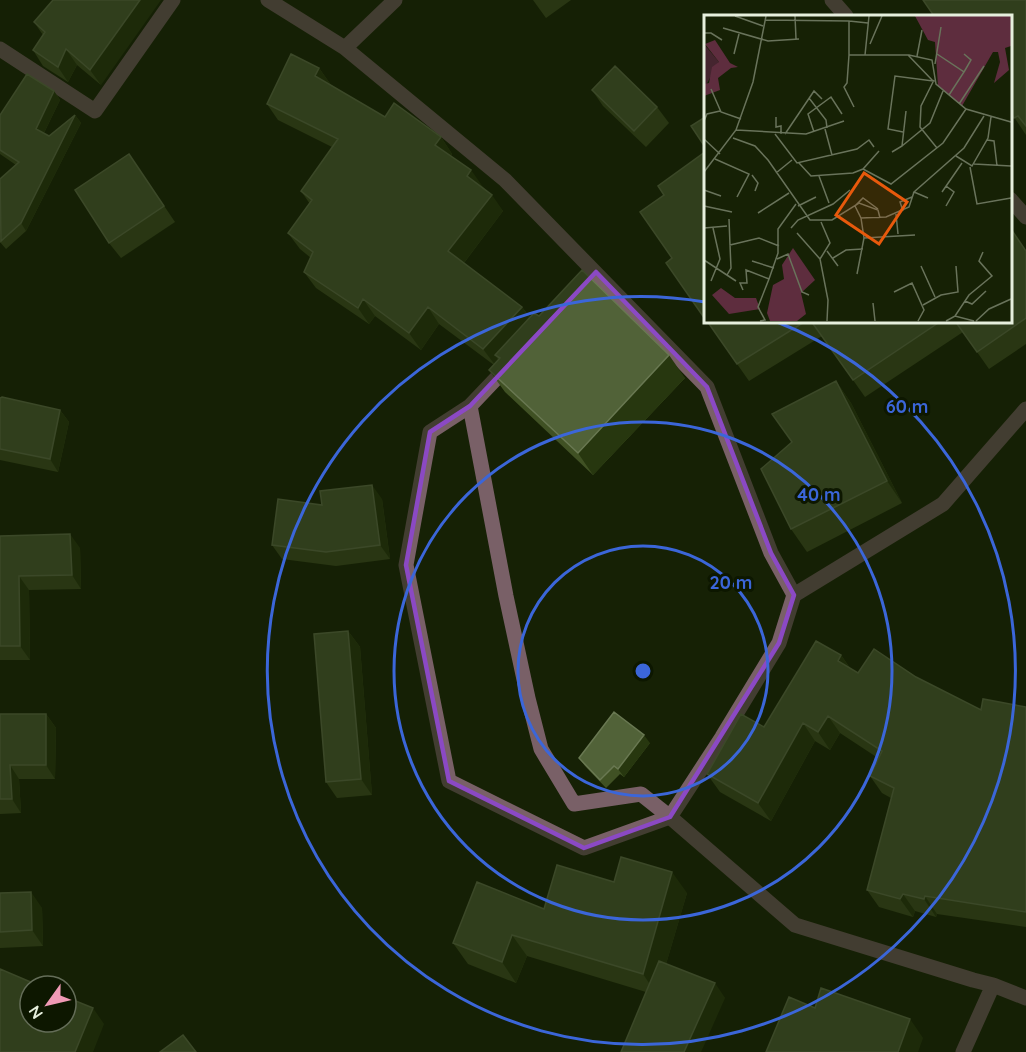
<svg xmlns="http://www.w3.org/2000/svg" width="1026" height="1052" font-family="Quicksand,sans-serif">
<style>
.lines{fill:none;stroke-linecap:round;stroke-linejoin:round}
.minor{stroke:#796067;stroke-width:15}
.wall{fill:#405124}
.shaded-wall{fill:#27370f}
.building{fill:#516238;stroke:#697852;stroke-width:1.5}
.marked{fill:none;stroke:#8b49c4;stroke-width:4.5;stroke-linejoin:round}
.ring{fill:none;stroke:#3b66d9;stroke-width:3}
.inset-road{fill:none;stroke:#69735b;stroke-width:1.5}
.view{fill:#e8590c;fill-opacity:0.15;stroke:#e8590c;stroke-width:3}
.inset-edge{fill:none;stroke:#e6efdd;stroke-width:3}
.centre{fill:#3b66d9;stroke:#0d1700;stroke-width:3}
.ring-label{font-size:18px;text-anchor:middle;font-weight:bold;fill:#3b66d9;stroke:#0d1700;stroke-width:6;stroke-linejoin:round;paint-order:stroke}
</style>
<rect width="100%" height="100%" fill="#162105"/>
<g class="lines">
<path class="minor" d="M268,0L345,48L505,180L707,387L771,553L794,595L779,643L722,737L670,817L584,848L449,781L406,565L430,432L470,406
M832,0L846,16
M345,48L395,0
M0,49L95,111L173,0
M1010,199L1026,217
M509,365L470,406L506,596L528,698L541,749L574,804L641,794L670,817L795,925L973,980L993,985L1026,998
M794,595L943,504L1026,409
M963,1052L993,985"/>
</g>
<path class="wall" d="M53,0L101,85L77,65L68,82L43,66L33,50L43,35L34,22Z
M533,0H571L546,18Z
M1026,0V135L1010,111V16Z
M319,68L331,85L385,117L441,137L452,154L451,156L483,187L503,211L464,263L522,307L530,317L539,316L685,378L593,475L505,392L489,370L494,365L439,324L421,350L375,316L369,324L316,288L304,272L311,258L300,249L288,233L310,204L301,191L332,147L278,120L267,104Z
M592,90L657,107L669,123L646,147L603,106Z
M54,91L60,100L44,133L49,136L75,115L81,123L26,231L6,249L0,242V179L16,165L0,154V115Z
M129,154L175,222L121,258L109,243Z
M1026,250V344L989,369L963,332L865,397L822,336L749,381L707,321H1010Z
M836,381L851,403L902,503L807,552L791,529L792,442Z
M0,398L60,410L69,422L58,472L0,460Z
M382,499L390,559L336,566L282,559L272,545L322,505Z
M0,536L80,548L81,589L29,590L30,660H0Z
M348,631L360,647L372,795L337,798L326,782Z
M841,655L850,668L858,673L916,677L981,710L1026,707V927L937,914L936,917L915,911L913,917L879,907L867,890L891,798L882,793L870,776L878,758L840,733L830,750L815,741L771,821L720,792L707,774L764,727Z
M0,714H46L56,728L55,779H19L21,813L0,814Z
M650,743L624,777L620,774L606,788L585,766L579,758Z
M0,893L42,908L43,946L0,948Z
M687,893L666,964L725,998L646,992L527,956L516,983L468,964L453,943L544,909Z"/>
<path class="shaded-wall" d="M140,0H161L101,85L90,70Z
M66,49L77,65L68,82L58,67Z
M319,68L331,85L315,76Z
M54,91L60,100L42,137L36,129Z
M75,115L81,123L26,231L21,223Z
M441,137L452,154L447,162L435,145Z
M471,170L483,187L479,192L467,176Z
M492,195L503,211L460,268L448,251Z
M363,299L375,316L369,324L358,308Z
M428,307L439,324L421,350L409,333Z
M522,307L534,324L495,355L499,361L495,365L483,349Z
M669,355L685,378L593,475L578,453Z
M836,381L851,403L902,503L887,481Z
M60,410L69,422L58,472L50,459Z
M372,485L382,499L390,559L380,545Z
M70,534L80,548L81,589L72,575Z
M19,576L29,590L30,660L20,646Z
M348,631L360,647L372,795L361,779Z
M841,655L853,673L838,661Z
M46,714L56,728L55,779L46,765Z
M828,716L840,733L830,750L818,732Z
M803,723L815,741L771,821L758,803Z
M644,735L650,743L624,777L618,769Z
M10,765L19,779L21,813L12,799Z
M672,872L687,893L657,995L643,974Z
M31,892L42,908L43,946L32,930Z
M903,894L915,911L913,917L900,899Z
M925,896L937,914L936,917L924,899Z
M512,935L527,956L516,983L502,962Z
M715,983L725,998L701,1052H684Z
M93,1008L104,1024L93,1052H75Z
M910,1019L923,1038L918,1052H898Z"/>
<path class="building" d="M53,0H140L90,70L66,49L58,67L33,50L45,32L34,22Z
M923,0H1026V126L1018,116L1014,118L1010,111V16H934Z
M291,54L319,68L315,76L385,117L394,103L441,137L435,145L471,170L467,176L492,195L448,251L522,307L483,349L428,307L409,333L363,299L358,308L304,272L313,252L288,233L312,200L301,191L338,139L267,104Z
M615,66L657,107L634,131L592,90Z
M27,74L54,91L36,129L49,136L75,115L21,223L1,241L0,179L19,162L0,150V115Z
M705,117V147L691,126Z
M705,152V319L666,263L672,258L640,212L664,195L658,186Z
M129,154L164,206L109,243L75,190Z
M1010,231L1011,234L1013,232L1026,251V318L977,352L955,321H1010Z
M582,270L669,355L578,453L489,370L500,358L495,355L534,313L539,316Z
M707,321H806L737,364Z
M811,321H941L853,380Z
M836,381L887,481L791,529L761,469L792,442L772,414Z
M2,397L60,410L50,459L0,449V398Z
M372,485L380,545L326,552L272,545L278,499L322,505L320,491Z
M70,534L72,575L19,576L20,646H0V536Z
M348,631L361,779L326,782L314,634Z
M816,641L841,655L838,661L858,673L874,649L916,677L981,710L983,699L1026,707V912L925,896L924,899L903,894L900,899L867,890L894,788L870,776L882,751L828,716L818,732L803,723L758,803L707,774L741,714L764,727Z
M614,712L644,735L618,769L614,766L600,780L579,758Z
M0,714H46V765H10L12,799H0Z
M621,857L672,872L643,974L512,935L502,962L453,943L477,882L544,909L557,865L614,882Z
M31,892L32,930L0,932V893Z
M659,961L715,983L684,1052H621Z
M0,969L40,986H30V1022H66V997L93,1008L75,1052H0Z
M821,988L910,1019L898,1052H766L789,997L815,1008Z
M183,1035L196,1052H160Z"/>
<path d="M0 0H1026V1052H0ZM596,272L707,387L771,553L794,595L779,643L670,817L584,848L449,781L406,565L430,432L470,406Z" fill="#162105" fill-opacity=".55" fill-rule="evenodd"/>
<path class="marked" d="M596,272L707,387L771,553L794,595L779,643L670,817L584,848L449,781L406,565L430,432L470,406Z"/>
<g class="ring">
<circle cx="643" cy="671" r="125"/>
<circle cx="643" cy="671" r="249"/>
<path d="M777 322A374 374 0 1 1 705 302"/>
</g>
<g transform="translate(704 15)">
<rect width="308" height="308" fill="#162105"/>
<path d="M0,29L15,47L2,70L0,69Z" fill="#45252f"/>
<path d="M211,1H307V31L301,33L305,55L290,68L296,47L294,37H289L258,91L234,71L231,27L224,25ZM11,25L26,48L34,52L27,53L14,63L16,75L0,81V69L5,68L8,52L15,47L1,29ZM89,233L111,265L97,278L102,299L93,306H66L63,298L69,270L80,264L78,250ZM17,273L31,283H52L56,294L25,299L8,280Z" fill="#5e2d3e"/>
<path class="inset-road" d="M31,1L59,11M91,1L92,24M61,5L145,6V40H205L228,45L232,69L262,94L307,107M145,6L164,8M19,13L64,26L95,24M0,18H7L18,25M166,29L178,1M30,39L35,19M233,39L260,57L245,80M260,39L267,45L260,57M145,40L143,68L140,72L150,92M161,40L165,1M213,41L218,15M231,49L237,12M230,65L217,91L216,112L233,133M7,74L17,97L37,104M105,83L122,105L123,113M255,89L280,51M72,102V112L77,111V119M0,106L3,99L16,96M121,114L128,140M32,115L102,119L140,106M110,117L104,99L127,82L138,99M199,117L184,114L191,61L229,66L204,40M71,119L93,148L153,134L165,125L170,132M81,119L110,76L118,84M29,123L51,131L64,145L106,205H128L155,188L174,195L176,203M0,124L16,139M283,125L290,126L293,151M198,131L226,108L239,76M188,137L198,131L202,96M252,141L268,151L284,123L287,102M11,144L45,159L33,182M95,148L107,161L149,158L159,154L175,136M270,149L307,151M266,152L273,189L307,183M159,154L187,169L239,128L262,94M0,157L32,115L49,67L62,1M72,158L88,145M48,160L54,168L51,176M115,161L125,188M0,175L17,181M238,177L258,148M224,183L210,177L260,133L280,101M0,191L28,197M94,191L112,182M242,191L250,177L242,171M174,194L159,183L151,191L157,203L182,202L205,192L210,177M199,196L196,187L208,182M54,198L85,178M192,199L194,219M25,204L26,230L55,223L75,231M117,207L126,228L116,244L124,285L123,306M0,213L23,211M87,213L94,205L129,189L146,175M93,218L116,244M160,223L211,220M123,236L134,251M129,243L142,235L159,234M73,244L84,239L98,277L105,280M0,245L32,266M48,246L70,253M217,251L231,282M153,259L160,223L157,203M23,260L27,253L26,230M7,266L16,244L9,213M39,275L36,268H43L42,255L65,264L74,238V214L92,189M190,277L208,268L220,295L214,306M261,286L268,289L282,276M169,288L171,306M219,290L237,280L254,277L252,251M251,301L265,280L288,261L275,246L279,237M56,306L61,305L54,292L65,264M242,306L251,301L270,306M272,306L285,294L307,284"/>
<path class="view" d="M160,158L203,187L175,229L132,200Z"/>
<rect width="308" height="308" class="inset-edge"/>
</g>
<circle cx="643" cy="671" r="9" class="centre"/>
<g class="ring-label">
<text x="907" y="413">60 m</text>
<text x="819" y="501">40 m</text>
<text x="731" y="589">20 m</text>
</g>
<g transform="translate(48 1004) rotate(236)"><circle r="28" fill="#0d1700" stroke="#646d58" stroke-width="1.5"/>
<path d="M0-4.5L10 22L0 15L-10 22Z" fill="#f09ab5"/>
<text y="-9" font-size="16" font-weight="bold" text-anchor="middle" fill="#e6efdd">N</text>
</g>
</svg>
